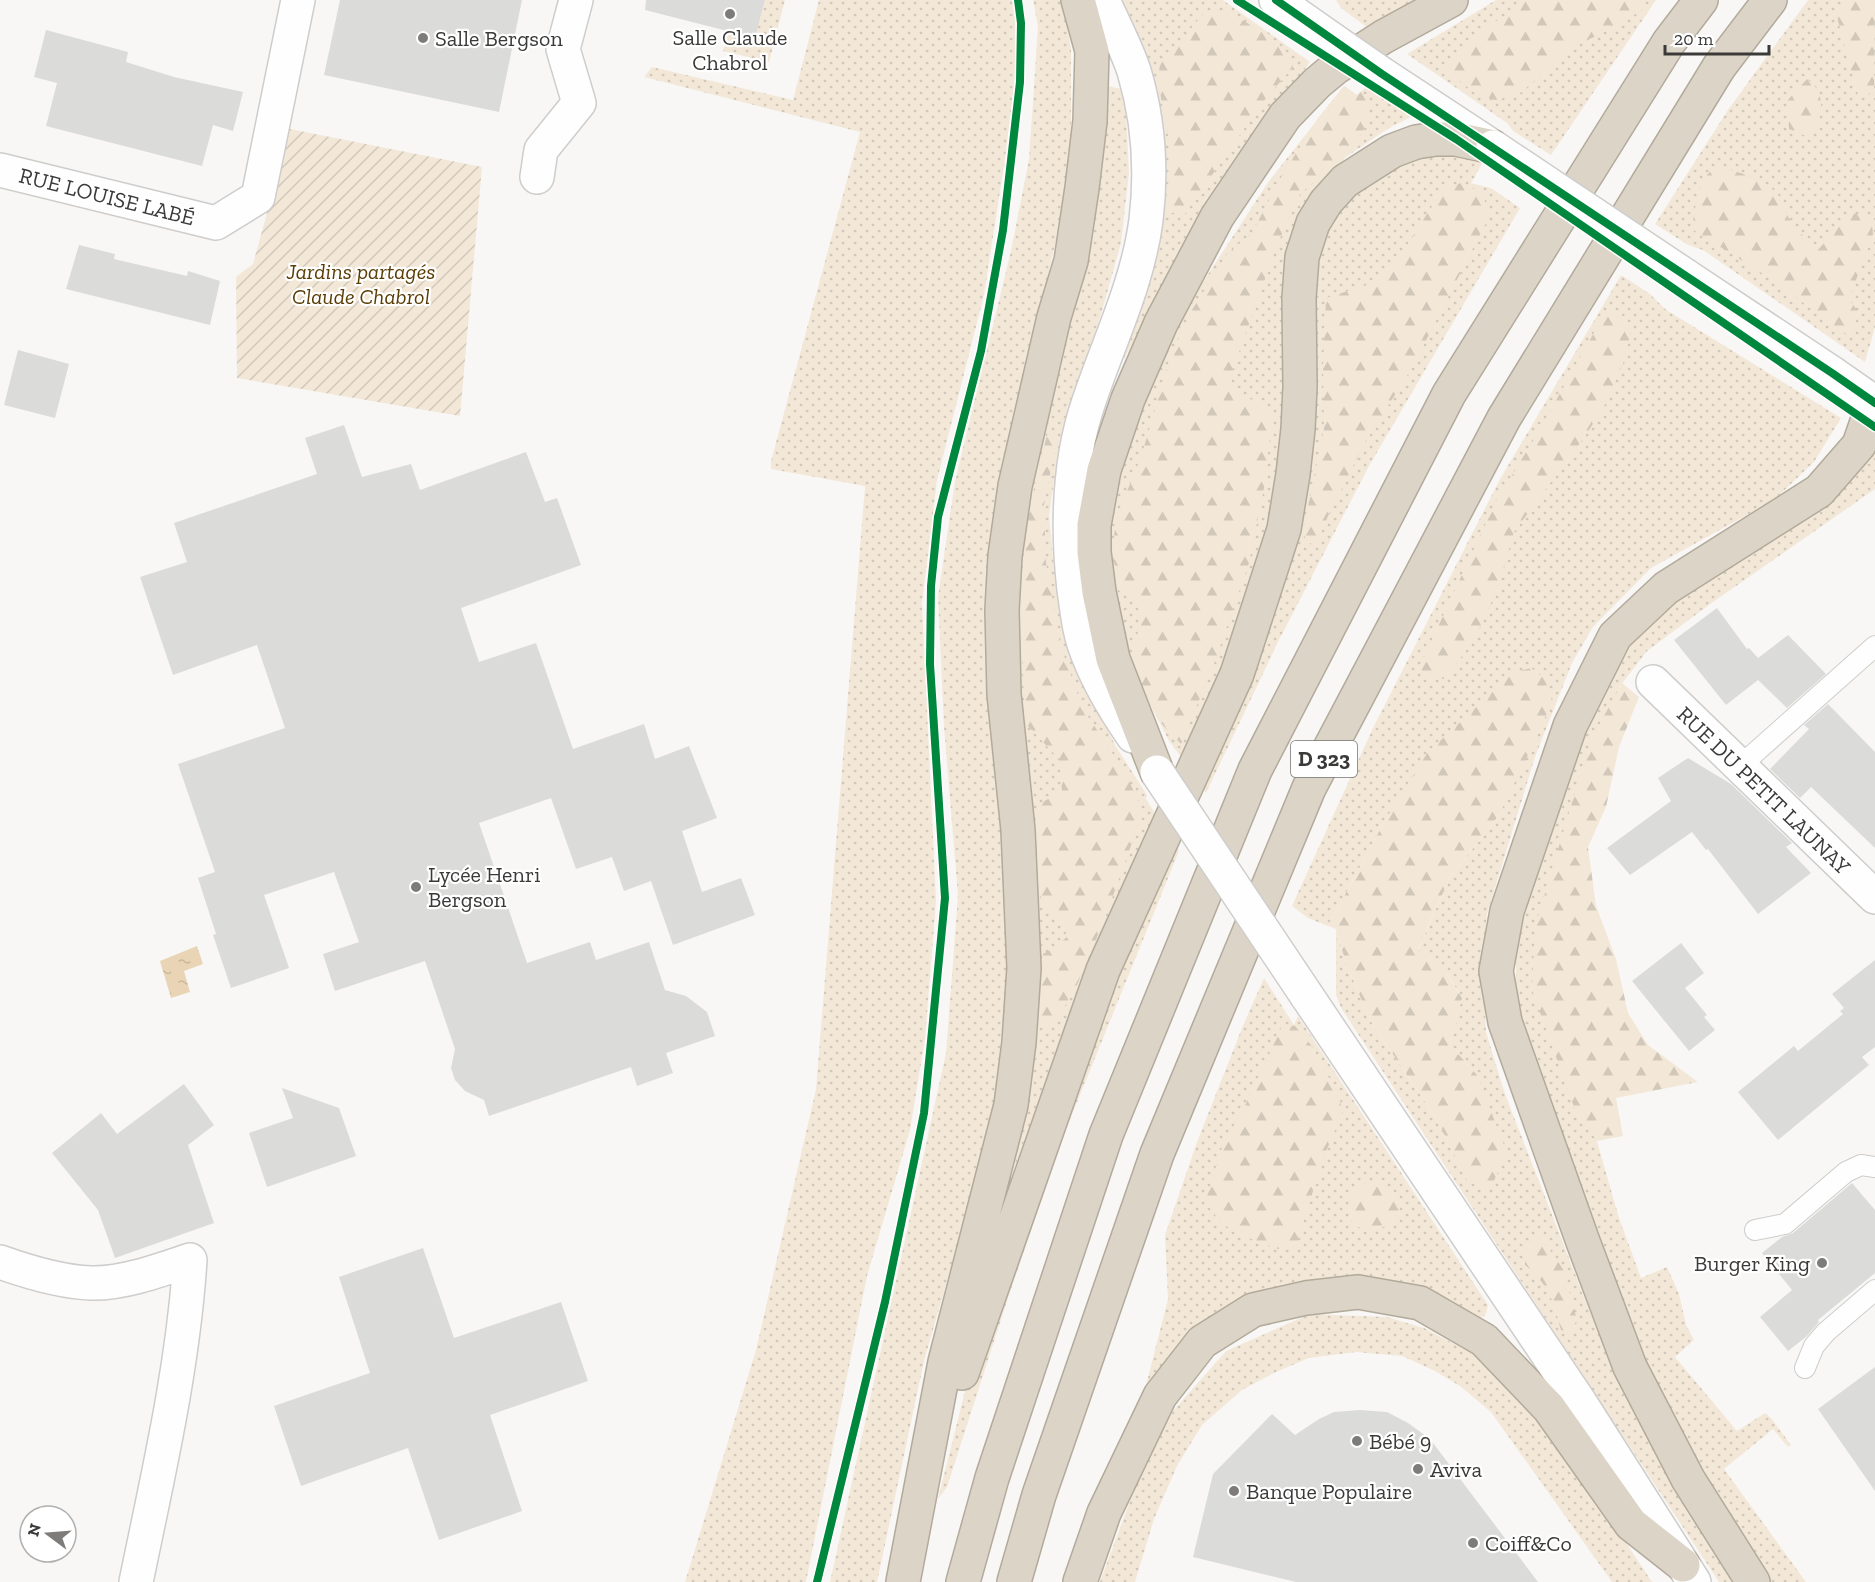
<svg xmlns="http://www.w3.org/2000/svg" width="1875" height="1582" font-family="'Zilla Slab',serif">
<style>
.grass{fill:url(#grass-dots)}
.forest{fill:url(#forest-firs)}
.garden{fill:url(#garden-furrows)}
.water{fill:url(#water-ripples)}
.building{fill:#dbdbda}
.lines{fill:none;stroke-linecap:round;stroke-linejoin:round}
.lane-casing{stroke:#cecdcc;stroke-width:22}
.street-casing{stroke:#cecdcc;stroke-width:36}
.secondary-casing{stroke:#cecdcc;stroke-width:36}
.highway-casing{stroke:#b2aa9b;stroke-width:36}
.lane{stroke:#fefefe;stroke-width:20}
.street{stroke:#fefefe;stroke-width:33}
.secondary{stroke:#fefefe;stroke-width:33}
.highway{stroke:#dcd5c7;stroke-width:33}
.secondary-bridge-casing{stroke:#cecdcc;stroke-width:36;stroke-linecap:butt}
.secondary-bridge{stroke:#fefefe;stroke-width:33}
.cycleway-casing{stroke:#fff;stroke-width:11}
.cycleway{stroke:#00873e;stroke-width:8}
.poi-dot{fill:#7d7c7b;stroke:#fff;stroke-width:2}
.labels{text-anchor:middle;stroke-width:4.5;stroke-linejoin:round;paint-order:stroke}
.shield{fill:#fff;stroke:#767574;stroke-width:1.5}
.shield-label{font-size:21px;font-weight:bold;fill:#3b3a39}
.poi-label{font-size:22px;fill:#3b3a39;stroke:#fff;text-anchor:start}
.street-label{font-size:22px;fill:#3b3a39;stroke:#fff}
.park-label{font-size:22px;font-style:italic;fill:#5a3d05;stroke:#fff}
</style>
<defs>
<pattern id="grass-dots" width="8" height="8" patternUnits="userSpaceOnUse" patternTransform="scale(1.5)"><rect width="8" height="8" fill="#f3e8d8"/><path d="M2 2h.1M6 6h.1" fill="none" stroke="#d1c8ba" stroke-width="1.8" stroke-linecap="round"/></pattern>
<pattern id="forest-firs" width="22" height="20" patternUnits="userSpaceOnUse" patternTransform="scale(1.5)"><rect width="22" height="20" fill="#f3e8d8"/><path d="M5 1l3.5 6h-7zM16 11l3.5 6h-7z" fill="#d1c8ba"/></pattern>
<pattern id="garden-furrows" width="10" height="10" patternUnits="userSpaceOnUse" patternTransform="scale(1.5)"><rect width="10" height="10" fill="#f3e8d8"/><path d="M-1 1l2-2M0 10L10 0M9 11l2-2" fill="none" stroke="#d1c8ba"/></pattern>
<pattern id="water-ripples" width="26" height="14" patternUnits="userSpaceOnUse" patternTransform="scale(1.5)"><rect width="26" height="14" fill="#e9d5b5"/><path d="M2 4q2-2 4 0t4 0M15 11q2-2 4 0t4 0" fill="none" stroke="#c9b89c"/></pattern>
</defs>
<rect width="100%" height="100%" fill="#f8f7f5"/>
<path class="grass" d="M765,0H785L769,62L723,51L729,31L755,38Z
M819,0H1012L1015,14V77L1005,159L984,295L937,480L922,603L936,901L925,1039L910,1130L867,1276L806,1582H685L756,1350L816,1089L865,486L771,469V461L860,132L644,77L652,67L793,100Z
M1033,0H1062L1071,48V135L1064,206L997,493L985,604L993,754L1007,874L1006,995L994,1102L975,1183L924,1361L877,1582H830L946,1053L958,895L944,727L938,597L955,481L1011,251L1029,159L1038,27Z
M1121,0H1223L1310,62L1197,218L1202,230L1118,368L1147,59Z
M1336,0H1414L1372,31L1341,8Z
M1496,0H1656L1551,155L1513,131L1507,123L1407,54Z
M1808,0H1875V327L1865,362L1703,250L1688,245L1655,224L1728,110Z
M1108,86L1121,89L1126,115L1129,173L1121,243L1102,311L1060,440L1049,516L1058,605L1070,653L1115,745L1147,795L1146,799L1156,815L1084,982L1040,1097L1001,1206L1016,1143L1013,710L1021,504L1102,90Z
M1344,86L1357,95L1366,87L1411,117L1389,128L1346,157L1311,196L1274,512L1227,662L1184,761L1169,741L1129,662L1110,588V501L1134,417L1169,334L1269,181Z
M1454,152L1473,157L1482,164L1471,183L1491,188L1520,208L1369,466L1279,640L1206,793L1197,781L1272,600L1310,269L1340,203L1397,161Z
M1621,275L1650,294L1665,309L1841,418L1814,462L1774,500L1651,568L1593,627L1572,663L1535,757L1487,914L1483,964L1486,1032L1505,1094L1591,1315L1617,1377L1660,1461L1736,1582H1719L1341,1008L1336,995V929L1345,960L1370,1020L1436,1118L1468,1181L1477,1075L1450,1045L1462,997L1446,973L1418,950L1449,879L1499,815H1388L1328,926L1308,918L1292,906L1373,728L1500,479Z
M1875,442V489L1713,602L1647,651L1620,686L1535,927L1619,1218L1641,1278L1667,1267L1679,1294L1686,1325L1694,1340L1675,1357L1737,1431L1765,1413L1771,1418L1791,1445L1788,1447L1773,1429L1724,1469L1806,1582H1770L1740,1537L1673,1422L1595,1243L1530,1054L1516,988V947L1526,897L1595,696L1623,649L1662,602L1720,564L1775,540L1809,517Z
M1172,840L1179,851L1067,1127L1010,1292L947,1487L938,1499L972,1363L1024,1206Z
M1264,978L1294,1025L1298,1016L1488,1305L1485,1316L1473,1320L1294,1286L1144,1393L1168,1299L1165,1235L1197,1142L1242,1028Z
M1310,1314L1387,1317L1424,1328L1479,1357L1552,1431L1652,1582H1612L1491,1412L1460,1386L1435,1371L1402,1356L1356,1352L1309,1358L1276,1372L1242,1390L1202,1425L1177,1466L1154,1519L1135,1582H1100L1136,1485L1173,1411L1226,1351Z"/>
<path class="forest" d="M1528,0H1646L1643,9L1617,26L1573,47L1518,95L1495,100L1476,94L1446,70L1489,26Z
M1843,0H1875L1874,93L1858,95L1837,17Z
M1206,10L1233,15L1256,28L1285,49L1293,67L1262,103L1185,214L1164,212L1170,175L1171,150L1158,82L1160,63L1173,51Z
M1807,79C1828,93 1823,120 1808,137L1789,129L1787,101Z
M1344,86L1357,95L1361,92L1369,99L1366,125L1352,149L1300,194L1277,245L1232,372V389L1273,411L1264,488L1249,563L1214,664L1181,744L1158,720L1143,690L1133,660L1132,650L1139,629L1138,606L1133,593L1119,591L1112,550L1117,516L1141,457L1171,355L1192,310L1227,254L1252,233L1280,179L1318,118Z
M1716,166C1739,173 1768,178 1781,199C1785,206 1786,214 1790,220C1799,232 1809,240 1814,254L1837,229L1849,212L1871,217L1873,234L1849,299L1859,313L1850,337L1768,277L1692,229C1695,208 1698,179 1716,166Z
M1461,183L1483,193L1489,217L1412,368L1364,444L1328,516L1318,540L1312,544L1305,541L1304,526L1324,429L1323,366L1326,298L1367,285L1392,269L1443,189Z
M1605,313H1620L1632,326L1624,361L1607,401L1586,435L1514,532L1497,590L1473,642L1444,679H1429L1419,668L1495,503L1536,436Z
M1048,432L1058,433L1044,505L1046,563L1061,647L1083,709L1125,772L1143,812L1105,918L1074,992L1049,1031L1036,1019L1043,954L1052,949L1067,937L1063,923L1044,904L1036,886L1033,826L1041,803L1062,791L1059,759L1025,723C1023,670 1019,615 1023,563C1026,519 1036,475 1048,432Z
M1531,668L1548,681L1552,702L1530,751L1499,815L1449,879L1418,949L1446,973L1462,998L1450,1045L1477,1075L1507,1153L1490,1189L1468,1182L1436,1118L1370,1020L1345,960L1336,929L1328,926L1388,815L1428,752L1514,672Z
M1622,683L1639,697L1619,747L1606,807L1588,847L1596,906L1616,959L1628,1013L1648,1045L1698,1082L1616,1098L1623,1136L1597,1141L1574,1107L1532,990L1535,927L1590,742Z
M1283,1024L1295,1026L1311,1045L1340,1098L1342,1114L1324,1156L1296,1246L1278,1249L1246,1237L1222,1224L1205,1202L1223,1144L1243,1110Z
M1373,1181L1384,1184L1396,1193L1399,1211C1387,1232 1375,1231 1353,1226C1347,1199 1345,1190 1373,1181Z
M1541,1237L1563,1269L1577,1320L1569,1334L1561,1330C1553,1300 1549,1285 1525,1265V1249L1530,1240Z"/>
<path class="garden" d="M290,129L482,167L460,416L237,378L236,277L253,264Z"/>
<path class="water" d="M197,946L203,964L184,971L190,992L171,998L160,961Z"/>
<path class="building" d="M340,0H522L499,112L324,75Z
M646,0H765L755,38L645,10Z
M46,30L128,52L126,62L174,77L243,92L233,131L213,125L202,166L46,126L57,83L34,77Z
M79,245L115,254L114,259L187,276L188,271L220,281L210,325L66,289Z
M18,350L69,364L55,418L4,405Z
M344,425L362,477L411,464L420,490L526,452L545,502L557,498L581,565L461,608L479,662L536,643L573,749L644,724L655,759L689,746L717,818L682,831L702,892L741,878L755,915L673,945L651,881L624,891L612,857L576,869L551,798L479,823L527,963L590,942L596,960L649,942L665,990L686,996L707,1012L715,1036L666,1053L673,1073L637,1086L631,1067L489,1116L484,1100L465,1091L455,1080L451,1068L455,1049L425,961L335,991L323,954L359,942L334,872L264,895L289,968L231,988L213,935L216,934L198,878L215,872L178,764L285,728L257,645L173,675L140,577L187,562L174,523L317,474L305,438Z
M1717,608L1747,649L1749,648L1758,658L1788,635L1826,674L1787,708L1758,680L1726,705L1674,640Z
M1828,704L1875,752V848L1811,787L1800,798L1770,769L1809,729L1804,725Z
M1688,758L1731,784L1792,843L1786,847L1811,873L1758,914L1708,849L1706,850L1692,832L1630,875L1607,848L1671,801L1658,778Z
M1681,943L1704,973L1685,988L1707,1015L1704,1017L1715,1030L1689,1051L1632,981Z
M1875,960V1047L1862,1057L1869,1065L1778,1140L1738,1092L1794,1046L1798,1051L1843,1014L1840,1011L1844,1008L1832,994Z
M184,1084L214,1125L188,1145L214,1223L115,1258L98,1210L52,1153L101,1113L117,1134Z
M282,1088L339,1108L356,1156L267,1187L249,1133L293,1118Z
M1852,1183L1875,1210V1273L1818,1320L1819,1322L1807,1336L1788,1351L1760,1317L1792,1290L1762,1253L1782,1237L1793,1233Z
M423,1248L454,1338L561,1302L588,1381L490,1415L522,1511L439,1540L408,1448L301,1486L274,1406L370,1373L339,1277Z
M1875,1367V1491L1818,1409Z
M1360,1410L1387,1412L1408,1423L1430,1439L1538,1582H1296L1193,1557L1213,1474L1272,1414L1295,1435L1319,1419L1334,1412Z"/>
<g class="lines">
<g class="lane-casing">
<path id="lane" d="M1740,766L1875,646
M1755,1230L1785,1224L1846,1172L1861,1165L1875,1167
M1805,1368L1814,1346L1826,1332L1875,1290"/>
</g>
<g class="street-casing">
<path id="street" d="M0,170L216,223L258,197L298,0
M537,177L541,150L579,103L563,49L576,0
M1653,682L1875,897
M0,1262C28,1272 61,1282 91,1283C122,1284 161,1270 190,1260C183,1369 158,1475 136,1582"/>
</g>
<g class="secondary-casing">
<path id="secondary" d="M1103,0C1113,23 1126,47 1134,71C1148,118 1152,170 1146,220C1138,283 1109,341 1089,401C1068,462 1067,527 1074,590C1077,608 1078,627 1084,644C1094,674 1115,710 1133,736
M1276,0L1333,40
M1382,74L1493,147
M1686,276L1832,373
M1307,996L1581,1404L1694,1582"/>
</g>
<g class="highway-casing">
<path id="highway" d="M1157,772L1113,659L1099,592L1094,552V525L1104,470L1128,399L1161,323L1217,217L1285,116L1317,83L1335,68L1383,37L1451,0
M962,1373L1103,970L1237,674L1284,529L1293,474L1298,429L1300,387L1299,298L1302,257L1313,223L1326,202L1345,181L1392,151L1416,142L1436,139H1456L1493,147
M903,1582L945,1362L1011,1105L1019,1042L1024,968L1018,830L1004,694L1002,610L1005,556L1015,486L1054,317L1071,261L1082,188L1090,121L1092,51L1078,0
M963,1582L992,1478L1106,1135L1255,770L1449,394L1669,42L1701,0
M1014,1582L1039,1495L1157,1154L1309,788L1504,418L1719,67L1770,0
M1080,1582L1104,1513L1160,1396L1202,1342L1253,1310L1306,1298L1358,1292L1420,1303L1484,1340L1549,1408L1631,1524L1683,1565
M1753,1582L1688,1479L1630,1367L1582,1239L1505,1022L1496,971L1507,911L1570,726L1615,636L1666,588L1819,491L1859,445L1875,399"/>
</g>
<use href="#lane" class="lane"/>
<use href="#street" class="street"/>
<use href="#secondary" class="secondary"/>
<use href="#highway" class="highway"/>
<g class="secondary-bridge-casing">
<path id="secondary-bridge" d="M1333,40L1382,74
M1493,147L1686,276
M1832,373L1875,403
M1157,772L1307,996"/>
</g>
<use href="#secondary-bridge" class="secondary-bridge"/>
<g class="cycleway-casing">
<path id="cycleway" d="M1237,0L1456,139L1875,427
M1276,0L1382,74L1832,373L1875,403
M817,1582L885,1302L924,1113L945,898L930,664L931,586L938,517L981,351L1003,230L1020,82L1021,23L1018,0"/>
</g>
<use href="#cycleway" class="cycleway"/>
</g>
<g class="poi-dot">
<circle cx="730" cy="14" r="6"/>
<circle cx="423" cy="38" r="6"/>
<circle cx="416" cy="887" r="6"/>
<circle cx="1822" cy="1263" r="6"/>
<circle cx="1357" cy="1441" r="6"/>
<circle cx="1418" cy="1469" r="6"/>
<circle cx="1234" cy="1491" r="6"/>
<circle cx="1473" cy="1543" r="6"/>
</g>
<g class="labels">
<rect class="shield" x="1291" y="741" width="66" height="36" rx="4.5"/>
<g class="shield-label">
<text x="1324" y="766">D 323</text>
</g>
<g class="poi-label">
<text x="730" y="45" text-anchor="middle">Salle Claude<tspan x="730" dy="25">Chabrol</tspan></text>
<text x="435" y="46">Salle Bergson</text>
<text x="428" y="882">Lycée Henri<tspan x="428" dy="25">Bergson</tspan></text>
<text x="1810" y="1271" text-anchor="end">Burger King</text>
<text x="1369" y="1449">Bébé 9</text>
<text x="1430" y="1477">Aviva</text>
<text x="1246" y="1499">Banque Populaire</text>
<text x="1485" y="1551">Coiff&amp;Co</text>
</g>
<g class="street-label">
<text transform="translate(107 196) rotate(14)" y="8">RUE LOUISE LABÉ</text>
<text transform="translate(1764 790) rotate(44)" y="8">RUE DU PETIT LAUNAY</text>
</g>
<g class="park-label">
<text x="361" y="279">Jardins partagés<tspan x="361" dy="25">Claude Chabrol</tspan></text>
</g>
</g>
<g transform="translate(48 1534) rotate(286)"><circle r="28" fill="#ffffff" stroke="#b1b0b0" stroke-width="1.5"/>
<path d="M0-4.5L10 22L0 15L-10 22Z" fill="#7d7c7b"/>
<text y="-9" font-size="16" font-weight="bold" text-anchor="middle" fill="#3b3a39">N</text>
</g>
<path d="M1665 45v9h104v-9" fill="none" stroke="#3b3a39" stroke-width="3"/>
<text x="1674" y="45" font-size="18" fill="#3b3a39" stroke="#ffffff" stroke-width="4.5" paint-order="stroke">20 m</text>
</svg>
